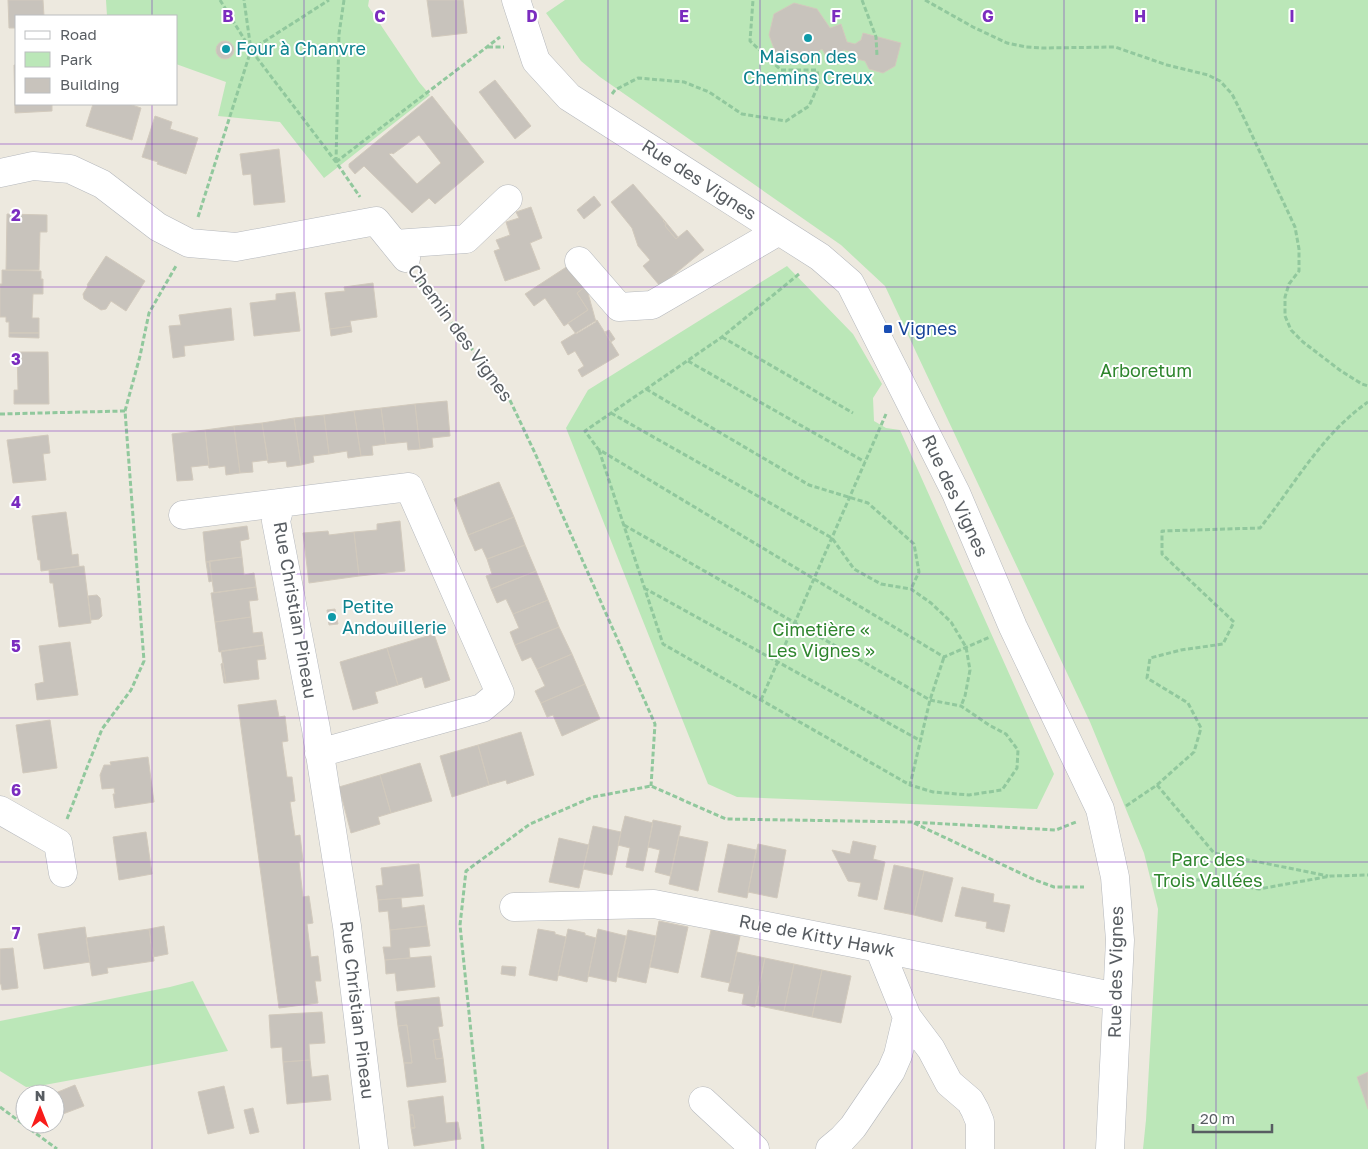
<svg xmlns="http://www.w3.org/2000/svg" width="1368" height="1149" font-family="'Golos Text',sans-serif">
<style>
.green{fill:#bbe7b8}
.building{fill:#c8c3bc;stroke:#d2cabd;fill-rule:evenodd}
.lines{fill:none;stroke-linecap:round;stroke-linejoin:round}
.minor-casing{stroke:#b5b8bd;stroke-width:29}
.path{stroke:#91c89d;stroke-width:3;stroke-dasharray:5 2.5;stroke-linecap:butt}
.minor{stroke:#fff;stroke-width:28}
.grid{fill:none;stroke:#7b2cbf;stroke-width:1;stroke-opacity:0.55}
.culture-dot{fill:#0f9aa8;stroke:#fff;stroke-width:2}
.transit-dot{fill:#1a4fb4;stroke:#fff;stroke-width:2}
.labels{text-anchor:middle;stroke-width:4;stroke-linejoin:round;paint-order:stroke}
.culture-label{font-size:18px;fill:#0d838f;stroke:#fff;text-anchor:start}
.street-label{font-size:18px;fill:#585d62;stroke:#fff}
.transit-label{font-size:18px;fill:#164399;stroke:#fff;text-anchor:start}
.park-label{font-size:18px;fill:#2e852d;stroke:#fff}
.grid-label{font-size:16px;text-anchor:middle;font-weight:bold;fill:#7b2cbf;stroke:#fff;stroke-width:4;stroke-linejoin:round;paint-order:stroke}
</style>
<rect width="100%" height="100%" fill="#ede9df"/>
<path class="green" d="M106,0H369L368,6L419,82L430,95L324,178L280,122L218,116L226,82L176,64V16H107Z
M565,0H1368V1149H1143L1146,1120L1158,909L1144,853L1090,722L885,286L841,245L600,77L581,61L546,13Z
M787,266L853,334L882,384L873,398L874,421L886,428L900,430L1054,774L1037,809L737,797L708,784L566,428L588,390Z
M193,981L228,1051L39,1086L26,1087L0,1071V1021L170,987Z"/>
<path class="building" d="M8,0H43L44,16H16V28H9Z
M427,0H463L467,33L432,37Z
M794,3L817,9L830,28L841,24L847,42L855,44L861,40L863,33L901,43L895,66L883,73L869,69L865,61L857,59L853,52L844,50L828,59L822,49L802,61L776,54L769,35L774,14Z
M216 50a9 9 0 1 1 18 0a9 9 0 1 1-18 0Z
M14,65H16V104H52V111L15,113Z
M495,80L531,126L515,139L479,92Z
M432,96L484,162L435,204L429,198L412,213L364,166L355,174L349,167V164ZM419,135L441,163L417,184L389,154L392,153L393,154Z
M93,104H129L141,108L132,140L86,126Z
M155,116L172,122L170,129L198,138L186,174L157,164L158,162L142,157Z
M279,149L285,202L254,205L251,174L243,175L240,154Z
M633,184L664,220L663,221L666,224L665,226L676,239L687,230L704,250L660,286L643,266L650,260L638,246L632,228L611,202Z
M594,196L601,205L584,219L577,210Z
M531,207L542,238L530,243L540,269L505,281L494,251L500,249L496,240L510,235L506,222L519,218L516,212Z
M7,214L47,215V232H40L39,270H6Z
M664,220L678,237L676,239L665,226L666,224L663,221Z
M106,256L145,281L126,311L111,301L106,309L101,310L84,299L83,294L88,286L87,285Z
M571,264L586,286L577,293L588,310L564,326L545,298L534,306L525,294Z
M2,270L41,271V279H43V294H33L32,318H39V333H9V322H6V317H0V284H2Z
M373,283L377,317L350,321L351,326L330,329L325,293L345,291L344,287Z
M586,286L596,322L576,334L568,323L588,310L577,293Z
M295,292L300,331L254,336L250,303L276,300V294Z
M231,308L234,340L184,346L185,356L173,358L169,326L181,325L179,315Z
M597,320L619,355L582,377L578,370L584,366L575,351L568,355L561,342Z
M351,326L352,332L331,336L330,329Z
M609,330L615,339L611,342L605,332Z
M9,333H39V338L9,337Z
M17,352H48L49,404H14V390H18Z
M447,401L450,436L432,438L433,447L420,449L415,404Z
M415,404L420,449L408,450L407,442L386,444L381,408Z
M381,408L386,444L372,446L373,455L361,456L354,411Z
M354,411L361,456L348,458L347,451L329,454L324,415Z
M324,415L329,454L313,456L314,462L301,465L294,418Z
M294,418L301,465L287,467L286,461L268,463L262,423Z
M262,423L268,460L252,462L253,472L240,473L234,426Z
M234,426L240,473L226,475L225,466L209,468L205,430Z
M205,430L209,465L191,467L193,480L177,481L172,434Z
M48,435L50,453L43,454L46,480L13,483L7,440Z
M499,482L514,517L468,535L454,499Z
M66,512L72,555L78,554L79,566L41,571L40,560H38L32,516Z
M514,517L525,545L487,559L482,548L475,551L468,535Z
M400,521L405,571L359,576L354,532L377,530V524Z
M247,526L249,539L240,541L242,557L206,562L203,532Z
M328,531L329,535L354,532L359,576L309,583L303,533Z
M525,545L536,571L491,589L486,576L492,574L487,559Z
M242,557L244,575L254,573L256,587L214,593L209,561Z
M206,562H210L212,581L209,582Z
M84,566L91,623L59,627L53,583H50L49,570Z
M536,571L548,600L513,614L506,599L497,603L491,589Z
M256,587L258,600L249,601L251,617L215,622L211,593Z
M97,595L100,598L102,616L99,619L91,620L88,596Z
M548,600L559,627L515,645L510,632L519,628L513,614Z
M335,609L338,624L329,625L327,610Z
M251,617L253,633L262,632L264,645L219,652L215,622Z
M559,627L572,654L537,669L531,657L522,661L515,645Z
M434,634L450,680L425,688L422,677L398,685L387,648Z
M70,642L78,695L37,700L35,684L44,682L39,646Z
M264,645L266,659L257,660L259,679L226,683L221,651Z
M387,648L398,685L375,692L378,703L353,710L340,662Z
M572,654L585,684L541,703L535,691L545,686L537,669Z
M223,663L226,683H224L221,664Z
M585,684L600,719L562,736L553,715L547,717L541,703Z
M276,700L279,717L285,716L288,741L282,742L287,777H292L295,801L290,802L295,836L300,835L303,861L299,862L303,897L309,896L313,923L307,924L311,957L318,956L321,981H315L318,1003L279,1008L238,705Z
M50,720L57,768L23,773L16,725Z
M521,732L534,775L507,784L506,780L489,785L478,745Z
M478,745L489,785L452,797L440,756Z
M148,757L154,802L115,808L113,794H115L114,788L102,789L100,775L104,765H111L110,762Z
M420,763L432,801L391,813L380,775Z
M380,775L391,813L378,817L380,824L351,833L339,787Z
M625,816L653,823L643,871L626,867L630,848L618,845Z
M653,820L681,826L670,876L655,872L660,850L648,847Z
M593,826L621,832L612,875L583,869Z
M146,832L152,874L119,880L113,837Z
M679,836L708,842L698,891L669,884Z
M559,838L589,845L579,888L549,882Z
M853,841L876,846L873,859L885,862L877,900L858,896L861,883L848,881L832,850L850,854Z
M728,844L756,850L747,898L718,892Z
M758,844L786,850L777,898L748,892Z
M419,864L423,896L378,900L376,886L383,885L381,868Z
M894,865L924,871L914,915L884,909Z
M924,871L953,878L942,922L914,915Z
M962,887L994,894L993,902L1010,905L1004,932L986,928L987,922L955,916Z
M401,898L402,908L424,905L427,926L390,930L388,911L379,912L378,900Z
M659,921L688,927L678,973L650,967Z
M164,926L168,954L153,957L149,929Z
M427,926L430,946L409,948L410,958L385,960L383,947H391L390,930Z
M85,927L90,962L44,969L38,934Z
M149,929L154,961L107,968L108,973L92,976L86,938Z
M538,929L555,932V934L566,937L557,981L529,975Z
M568,929L585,933V935L596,938L587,982L558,975Z
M598,929L626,936L616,982L588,976Z
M628,930L656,936L646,983L618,977Z
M711,930L740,936L730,983L701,977Z
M13,948L18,988L2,990L1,984H0V949Z
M737,952L765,958L755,1007L742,1004L744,994L728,991Z
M431,956L435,987L397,991L395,973L386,974L385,960Z
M765,958L794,964L784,1011L755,1005Z
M794,964L822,970L812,1017L784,1011Z
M502,966L516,967L515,976L501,974Z
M822,970L851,976L841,1023L812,1017Z
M439,997L443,1026L438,1027L440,1039L433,1040L436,1059L443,1058L446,1082L407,1087L404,1063H412L407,1025L398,1026L395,1002Z
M322,1012L325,1043L309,1044L310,1060L283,1062L282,1047L271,1048L269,1015Z
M407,1025L412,1063H404L398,1026Z
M440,1039L443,1058L436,1059L433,1040Z
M310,1060L312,1077L328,1075L331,1100L287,1104L283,1062Z
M1368,1072V1109L1357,1077Z
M75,1085L84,1106L55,1117V1094H53Z
M224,1086L234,1128L208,1134L198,1092Z
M443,1096L446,1123L458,1122L461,1139L414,1146L411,1128H415L413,1115H410L408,1101Z
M253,1108L259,1132L250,1134L244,1110Z
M410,1115H413L415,1128H411Z"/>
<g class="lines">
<g class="minor-casing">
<path id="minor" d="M516,0L536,61L569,97L820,257L850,283L956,493L1013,627L1100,809L1115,877L1120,940L1110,1149
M0,173L33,166L70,169L102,184L158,227L189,243L236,247L376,221L406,258
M395,244L466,239L508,199
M579,261L619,307L652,305L779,231
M281,503L276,521L316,729L347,926L374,1149
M183,515L409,487L500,693L482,708L319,753
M0,810L58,843L63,873
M514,907L654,904L879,948L1117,997
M879,948L907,1017L931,1049L949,1083L970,1101L975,1110L980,1122V1149
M703,1101L755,1149
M830,1149L842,1139L853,1127L891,1071L898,1055L907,1017"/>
</g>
<path class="path" d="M220,0L251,50L336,162L360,197
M862,0L876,37L877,56
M925,0L973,27L1007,43L1026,47L1042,48L1115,47L1167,65L1208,75L1220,81L1232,94L1243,116L1295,227L1299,249V271L1289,284L1285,297V316L1291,330L1303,342L1341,371L1362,384L1368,386
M488,47H504
M251,50L329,0
M612,94L615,90L638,78L684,82L709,92L742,114L786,121L809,106L819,84L817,70H781L750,41L753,0
M336,162L500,37
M336,162L339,34L344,0
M198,217L251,50L244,0
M799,274L722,337L585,431L598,449L944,657L990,637
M419,281L507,394L534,451L655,724L651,786
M722,337L853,413
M688,361L865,462
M646,389L809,485L868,503L914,544L919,572L911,589
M611,413L832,538L854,569L881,584L911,589L931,603L951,622L966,647L970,670L965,696L961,706
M0,414L125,411
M599,450L663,644L910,785L930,700L944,657
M624,525L930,700L961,706L989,725L1006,734L1018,750L1017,768L1002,790L969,795L933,792L910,785
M644,588L921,741
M761,700L886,414
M1157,785L1214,853L1328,876
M1126,806L1157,785L1194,752L1201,728L1188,703L1147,678L1150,658L1181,650L1223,644L1234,622L1162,554V531L1260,528C1295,484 1322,434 1368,402
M67,819L102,729L131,690L144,661L125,411L140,356L149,313L176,266
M914,823L1035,880L1054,887H1084
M1159,877L1212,881L1259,889L1331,876L1368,875
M0,1107L57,1149
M483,1149L460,925L466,871L530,824L593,797L651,786L726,819L911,822L1056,830L1076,822"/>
<use href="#minor" class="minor"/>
</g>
<path class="grid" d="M152,0V16M304,0V1149M456,0V1149M608,0V1149M760,0V1149M912,0V1149M1064,0V1149M1216,0V1149M152,104V1149M0,144H1368M0,287H1368M0,431H1368M0,574H1368M0,718H1368M0,862H1368M0,1005H1368"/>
<g class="culture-dot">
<circle cx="808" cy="38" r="5"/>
<circle cx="226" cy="49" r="5"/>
<circle cx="332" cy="617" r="5"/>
</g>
<rect class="transit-dot" x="883" y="324" width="10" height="10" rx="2.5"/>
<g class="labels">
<g class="culture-label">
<text x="236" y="55">Four à Chanvre</text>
<text x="808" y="63" text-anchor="middle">Maison des<tspan x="808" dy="21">Chemins Creux</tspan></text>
<text x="342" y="613">Petite<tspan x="342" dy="21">Andouillerie</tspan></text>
</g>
<g class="street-label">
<text transform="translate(699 180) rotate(33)" y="6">Rue des Vignes</text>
<text transform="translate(460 333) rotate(54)" y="6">Chemin des Vignes</text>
<text transform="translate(955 496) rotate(65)" y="6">Rue des Vignes</text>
<text transform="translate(295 610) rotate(80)" y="6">Rue Christian Pineau</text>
<text transform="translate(817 936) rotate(11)" y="6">Rue de Kitty Hawk</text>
<text transform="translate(1116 972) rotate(-89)" y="6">Rue des Vignes</text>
<text transform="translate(357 1010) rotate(83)" y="6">Rue Christian Pineau</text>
</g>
<g class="transit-label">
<text x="898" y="335">Vignes</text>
</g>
<g class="park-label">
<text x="1146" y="377">Arboretum</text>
<text x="821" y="636">Cimetière «<tspan x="821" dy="21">Les Vignes »</tspan></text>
<text x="1208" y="866">Parc des<tspan x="1208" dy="21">Trois Vallées</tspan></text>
</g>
</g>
<g class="grid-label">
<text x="228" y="22">B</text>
<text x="380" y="22">C</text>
<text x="532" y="22">D</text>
<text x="684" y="22">E</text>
<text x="836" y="22">F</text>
<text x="988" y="22">G</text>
<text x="1140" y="22">H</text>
<text x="1292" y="22">I</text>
<text x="16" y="221">2</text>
<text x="16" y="365">3</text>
<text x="16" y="508">4</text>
<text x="16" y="652">5</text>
<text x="16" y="796">6</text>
<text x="16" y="939">7</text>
</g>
<rect x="15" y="15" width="162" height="90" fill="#ffffff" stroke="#bcbec0"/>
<rect x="25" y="31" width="25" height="8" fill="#ffffff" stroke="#bcbec0"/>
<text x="60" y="40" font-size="15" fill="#585d62">Road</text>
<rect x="25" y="52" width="25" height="15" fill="#bbe7b8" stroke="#bcbec0"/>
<text x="60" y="65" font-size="15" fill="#585d62">Park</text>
<rect x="25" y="78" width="25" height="15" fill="#c8c3bc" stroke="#bcbec0"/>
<text x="60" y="90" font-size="15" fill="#585d62">Building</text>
<g transform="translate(40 1109)"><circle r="24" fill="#ffffff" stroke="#bcbec0"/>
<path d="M0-4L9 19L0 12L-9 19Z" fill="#f81c1a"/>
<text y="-8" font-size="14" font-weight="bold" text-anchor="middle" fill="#585d62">N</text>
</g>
<path d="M1193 1124v8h79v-8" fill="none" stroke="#585d62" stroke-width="2.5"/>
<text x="1200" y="1124" font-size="15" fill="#585d62" stroke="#ffffff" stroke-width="4" paint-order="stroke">20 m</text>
</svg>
